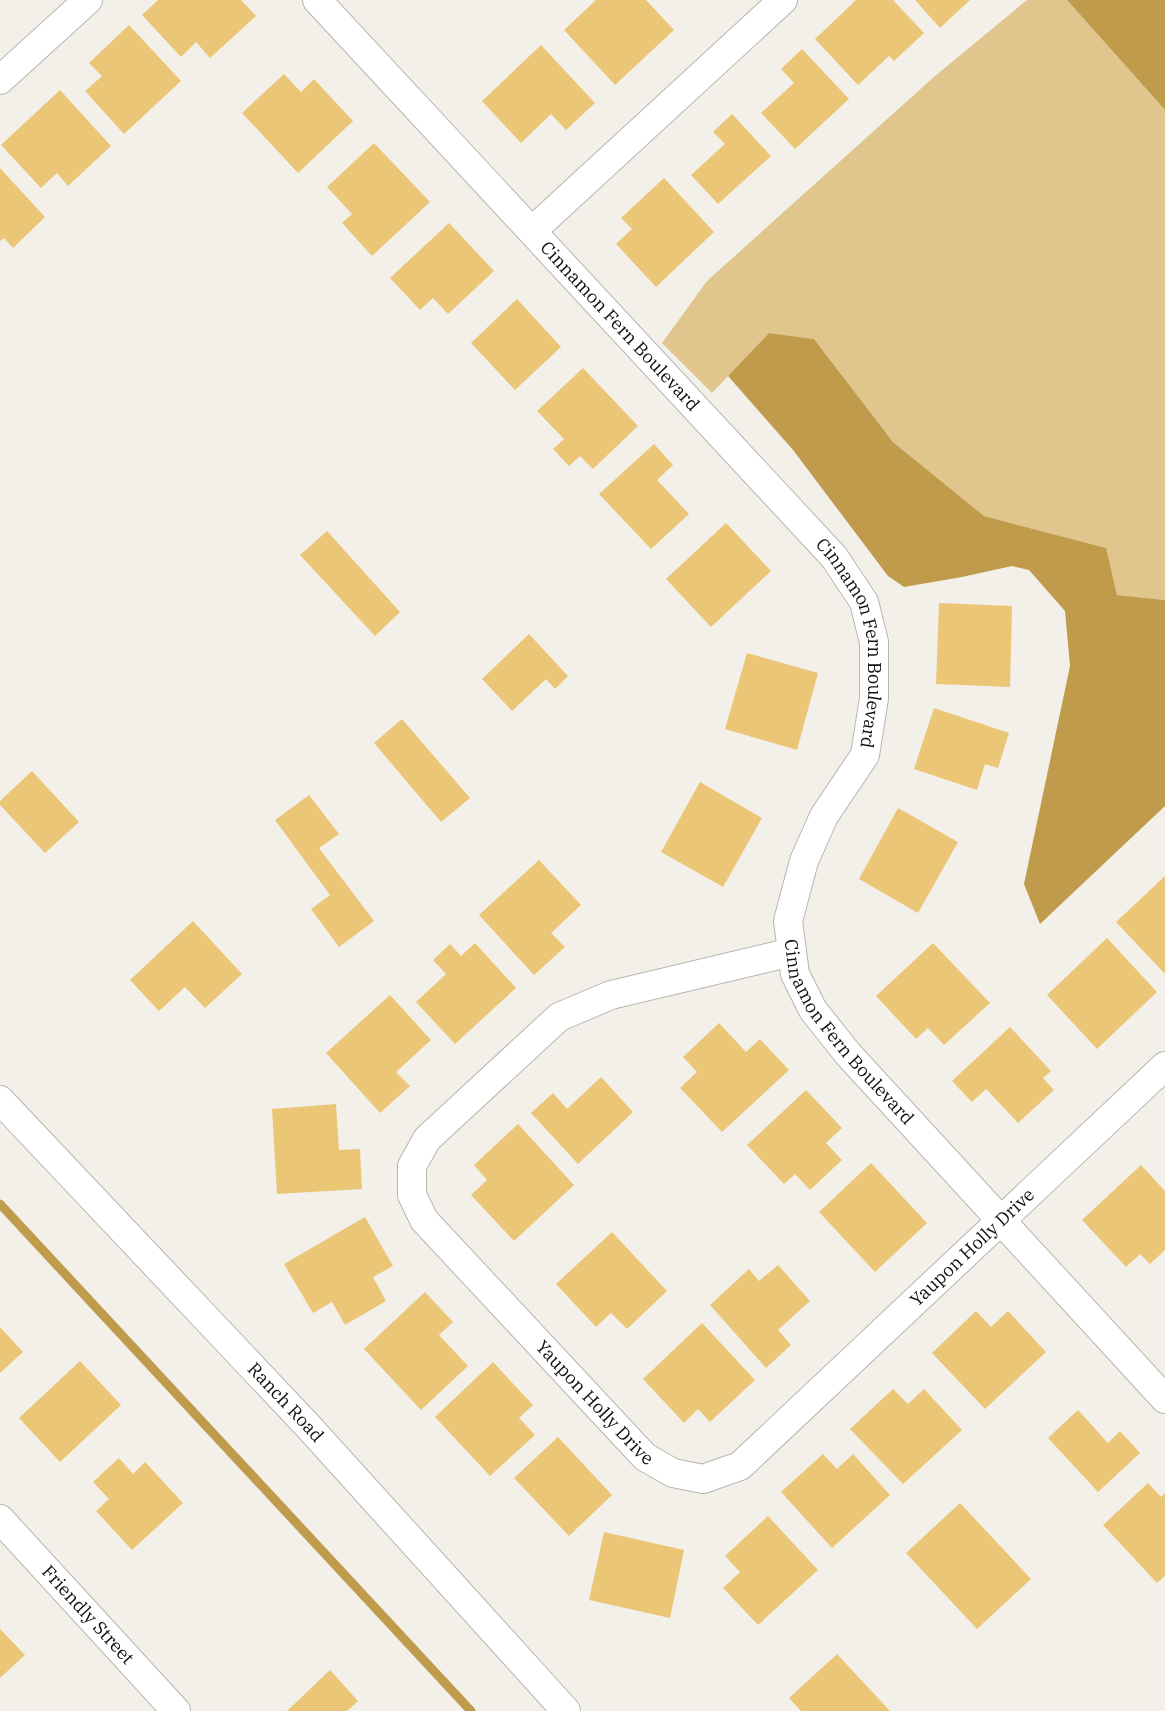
<svg xmlns="http://www.w3.org/2000/svg" width="1165" height="1711" font-family="'IBM Plex Serif',serif">
<style>
.green{fill:#e0c58d}
.water{fill:#bf9b4b}
.lines{fill:none;stroke-linecap:round;stroke-linejoin:round}
.stream{stroke:#bf9b4b;stroke-width:9}
.building{fill:#ebc676}
.minor-casing{stroke:#b8b5b0;stroke-width:30}
.minor{stroke:#fff;stroke-width:28}
.labels{text-anchor:middle;stroke-width:4;stroke-linejoin:round;paint-order:stroke}
.street-label{font-size:18px;fill:#11100e;stroke:#f3f0ea}
</style>
<rect width="100%" height="100%" fill="#f3f0ea"/>
<path class="green" d="M1027,0H1067L1165,110V600L1117,595L1105,548L984,516L893,442L814,339L769,333L712,393L662,343L707,281L935,76Z"/>
<path class="water" d="M1067,0H1165V110Z
M769,333L814,339L893,442L984,516L1106,548L1117,595L1165,600V806L1040,924L1024,884L1070,666L1065,611L1029,570L1012,566L962,577L904,587L888,576L793,450L728,376Z"/>
<g class="lines">
<path class="stream" d="M0,1204L471,1711"/>
</g>
<path class="building" d="M158,0H241L256,16L210,58L196,42L181,57L142,15Z
M596,0H646L674,30L615,85L564,30Z
M856,0H893L924,33L894,61L889,56L858,85L815,39Z
M915,0H970L940,28Z
M129,25L181,81L124,134L85,91L102,76L89,63Z
M541,45L595,103L566,130L551,114L521,143L482,101Z
M802,49L849,99L795,149L761,113L794,83L781,69Z
M284,74L301,92L314,79L353,121L298,173L242,113Z
M60,90L111,146L68,186L57,173L41,188L1,145Z
M732,114L771,156L718,204L691,175L725,144L713,132Z
M374,143L430,202L372,256L342,223L352,214L327,187Z
M0,168L45,217L13,248L4,238L0,241Z
M664,178L714,232L656,287L616,244L632,229L621,218Z
M449,223L494,271L448,314L433,298L420,310L390,278Z
M517,299L561,347L515,390L471,343Z
M583,368L638,426L593,469L580,456L569,466L553,449L564,439L537,411Z
M654,444L673,465L657,480L689,514L651,549L599,494Z
M726,523L771,571L711,627L666,579Z
M327,531L400,612L375,636L300,555Z
M939,603L1012,606L1010,687L936,684Z
M529,634L568,676L555,689L546,679L512,711L482,679Z
M747,653L818,673L797,750L725,729Z
M934,708L1009,733L998,768L985,764L977,790L914,769Z
M402,719L470,798L441,822L374,743Z
M32,771L79,822L45,853L0,805V801Z
M700,782L762,818L723,887L661,852Z
M309,795L339,834L319,848L374,921L339,947L311,909L330,895L275,820Z
M898,808L958,842L918,913L859,879Z
M539,860L581,905L551,933L565,947L534,975L479,915Z
M1165,876V974L1116,922Z
M193,921L242,974L205,1008L185,987L159,1011L130,980Z
M1107,938L1157,992L1097,1049L1047,995Z
M475,943L516,988L455,1044L416,1002L446,974L433,960L450,944L461,956Z
M933,943L990,1003L944,1045L928,1028L916,1039L876,996Z
M390,995L431,1040L396,1072L410,1086L380,1113L326,1053Z
M719,1023L746,1052L760,1039L789,1070L722,1132L680,1088L697,1072L683,1057Z
M1010,1027L1051,1071L1043,1078L1054,1090L1018,1123L986,1089L972,1102L952,1081Z
M601,1077L633,1112L578,1164L531,1113L553,1093L567,1109Z
M806,1090L842,1128L826,1143L842,1160L810,1190L795,1174L784,1184L747,1145Z
M336,1104L339,1150L360,1149L362,1189L277,1194L272,1109Z
M518,1124L574,1185L514,1241L471,1195L487,1180L474,1165Z
M871,1163L927,1223L875,1272L819,1212Z
M1141,1165L1165,1191V1250L1150,1264L1140,1254L1126,1267L1082,1220Z
M365,1217L393,1266L373,1277L386,1301L345,1325L332,1302L313,1313L284,1264Z
M612,1232L667,1291L627,1329L611,1313L596,1327L556,1284Z
M778,1265L810,1301L778,1330L791,1345L766,1368L710,1305L749,1269L759,1281Z
M425,1292L453,1322L439,1335L468,1366L421,1410L364,1349Z
M976,1311L991,1327L1008,1311L1046,1352L985,1409L932,1353Z
M702,1323L755,1380L710,1422L698,1409L684,1423L643,1379Z
M0,1327L23,1352L0,1373Z
M80,1361L121,1405L60,1462L19,1418Z
M493,1362L533,1405L519,1418L535,1435L490,1476L435,1417Z
M893,1389L908,1404L924,1389L962,1430L903,1484L850,1429Z
M1078,1410L1108,1443L1120,1431L1140,1453L1098,1492L1048,1438Z
M558,1437L612,1495L569,1536L514,1478Z
M823,1454L837,1469L853,1454L890,1495L832,1548L781,1492Z
M119,1458L133,1474L145,1462L183,1503L132,1550L96,1511L109,1499L93,1482Z
M1148,1483L1161,1497L1165,1493V1576L1157,1583L1103,1525Z
M960,1503L1031,1579L977,1629L906,1553Z
M768,1516L818,1570L758,1625L723,1588L740,1572L725,1556Z
M604,1532L684,1550L670,1618L589,1600Z
M0,1629L25,1655L0,1678Z
M837,1654L890,1711H801L789,1698Z
M330,1670L358,1701L347,1711H287Z"/>
<g class="lines">
<g class="minor-casing">
<g id="minor">
<path id="s1" d="M317,0L834,557L864,602L874,642V698L865,755L824,816L804,861L788,921L795,974L813,1010L848,1054L1165,1399"/>
<path d="M0,80L88,0"/>
<path d="M532,231L783,0"/>
<path id="s2" d="M792,952L611,995L559,1017L427,1139L412,1166V1195L424,1220L645,1457L673,1473L703,1479L740,1466L1165,1066"/>
<path id="s3" d="M0,1100L307,1425L566,1711"/>
<path id="s4" d="M0,1519L176,1711"/>
</g>
</g>
<use href="#minor" class="minor"/>
</g>
<g class="labels">
<g class="street-label">
<text dy="6" stroke="none"><textPath href="#s1" startOffset="445">Cinnamon Fern Boulevard</textPath></text>
<text dy="6" stroke="none"><textPath href="#s1" startOffset="850">Cinnamon Fern Boulevard</textPath></text>
<text dy="6" stroke="none"><textPath href="#s1" startOffset="1284">Cinnamon Fern Boulevard</textPath></text>
<text dy="6" stroke="none"><textPath href="#s2" startOffset="1255">Yaupon Holly Drive</textPath></text>
<text dy="6" stroke="none"><textPath href="#s2" startOffset="760">Yaupon Holly Drive</textPath></text>
<text dy="6" stroke="none"><textPath href="#s3" startOffset="416">Ranch Road</textPath></text>
<text dy="6" stroke="none"><textPath href="#s4" startOffset="130">Friendly Street</textPath></text>
</g>
</g>
</svg>
